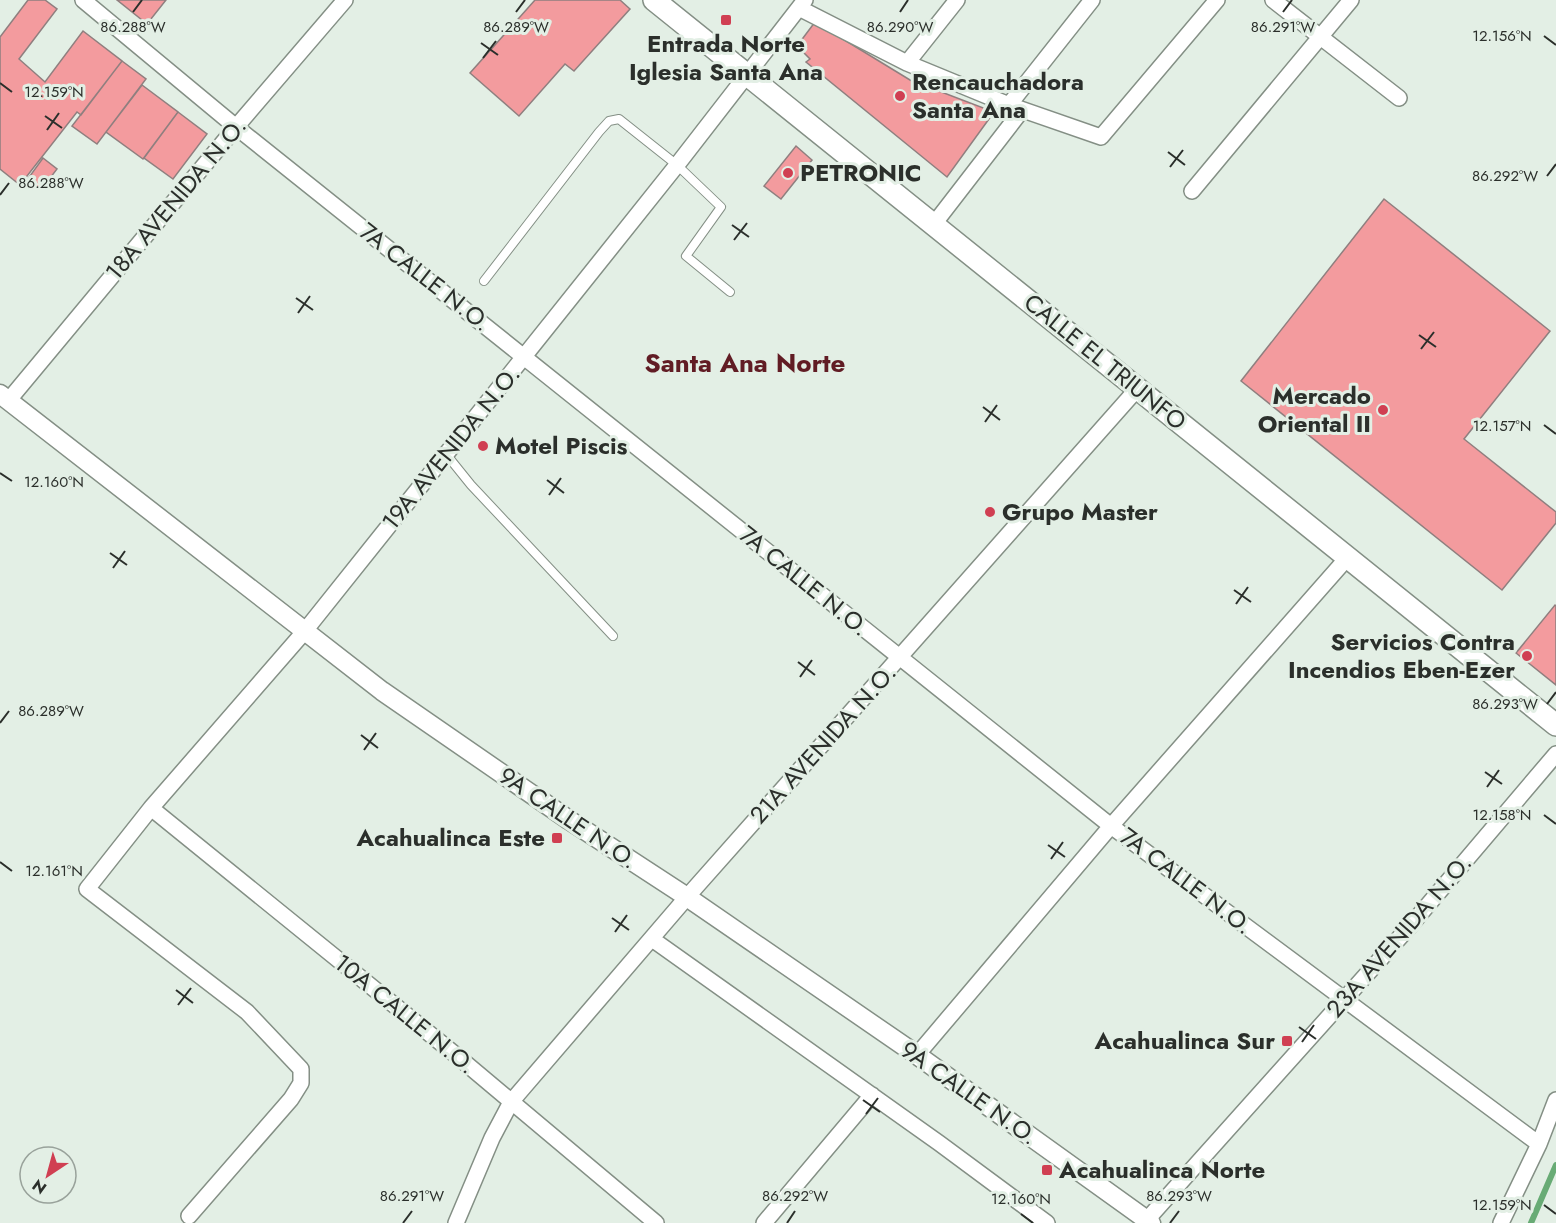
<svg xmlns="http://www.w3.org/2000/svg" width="1556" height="1223" font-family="Jost,sans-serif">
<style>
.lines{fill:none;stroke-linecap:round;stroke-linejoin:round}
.stream{stroke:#68ab75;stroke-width:6}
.building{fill:#f39b9e;stroke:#8f7f7f;stroke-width:1.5}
.service-casing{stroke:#848f85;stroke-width:10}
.minor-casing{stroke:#848f85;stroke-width:18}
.tertiary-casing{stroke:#848f85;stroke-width:21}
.secondary-casing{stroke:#848f85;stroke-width:24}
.service{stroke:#fff;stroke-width:8}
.minor{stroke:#fff;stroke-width:15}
.tertiary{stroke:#fff;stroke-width:18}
.secondary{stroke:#fff;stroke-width:21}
.ticks{fill:none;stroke:#2b2f2b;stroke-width:2}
.poi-dot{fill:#d03f52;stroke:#e3efe5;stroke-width:2}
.labels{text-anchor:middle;stroke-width:6;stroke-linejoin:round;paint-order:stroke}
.poi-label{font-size:24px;font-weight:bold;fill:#2b2f2b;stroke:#e3efe5;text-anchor:start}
.street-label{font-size:24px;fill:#2b2f2b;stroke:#e3efe5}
.neighbourhood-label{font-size:26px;font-weight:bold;fill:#611c24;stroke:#e3efe5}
.ticks-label{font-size:15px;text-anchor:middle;fill:#2b2f2b;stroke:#e3efe5;stroke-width:6;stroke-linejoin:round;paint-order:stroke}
</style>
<rect width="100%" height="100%" fill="#e3efe5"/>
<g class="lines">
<path class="stream" d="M1531,1223L1556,1165"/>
</g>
<path class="building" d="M28,0H45L57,9L19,59L45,82L83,31L122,61L81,115L77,112L20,185L0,169V37Z
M117,0H166L147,24Z
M535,0H620L630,9L574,71L565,64L519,116L470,73Z
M815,22L910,80L994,112L947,177L806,62L810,59L797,46Z
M122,61L146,79L97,144L72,126Z
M142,85L178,112L143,159L106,132Z
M178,112L207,134L173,179L144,158Z
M796,146L812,160L781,199L764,186Z
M43,158L57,169L41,190L27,180Z
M1384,199L1550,331L1464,439L1556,512V523L1502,590L1241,381Z
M1555,605L1556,606V685L1516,653Z"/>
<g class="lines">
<g class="service-casing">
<path id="service" d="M484,281L599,132L609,121L619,119L677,165L721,207L686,256L730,292
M446,454L471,485L613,636"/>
</g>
<g class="minor-casing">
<path id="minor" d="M83,0L236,127L1111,826L1539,1144
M1273,0L1399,98
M799,8L907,63L1009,105L1101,137L1217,0
M907,63L957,0
M1009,105L1092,0
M1192,191L1351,0
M934,224L1022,110
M8,401L236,127L345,0
M151,808L457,1056L656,1223
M652,939L939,1143L1047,1223
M917,1055L1111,826L1348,557
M189,1216L291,1099L301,1083V1069L247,1012L87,889L151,808L304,632L677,165L805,0
M456,1223L492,1138L511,1102L687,897L1138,388
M764,1223L872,1095
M1144,1223L1410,926L1556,754
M1501,1223L1539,1144L1556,1100"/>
</g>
<g class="tertiary-casing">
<path id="tertiary" d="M0,394L382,691L569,820L687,897L917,1055L1151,1223"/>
</g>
<g class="secondary-casing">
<path id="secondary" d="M654,0L1556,725"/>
</g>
<use href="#service" class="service"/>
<use href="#minor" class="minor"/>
<use href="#tertiary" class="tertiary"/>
<use href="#secondary" class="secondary"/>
</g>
<path class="ticks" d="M133,12L142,0M516,12L525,0M900,12L908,0M1283,12L1292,0M1544,36L1556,45M481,43L498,55M483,58L496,41M0,83L12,92M45,116L62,128M47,130L59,113M1168,152L1185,165M1170,167L1183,150M1547,176L1556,164M0,195L9,183M732,225L749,237M734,240L747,223M296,298L313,310M298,313L310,296M1419,335L1436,347M1421,349L1434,332M983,407L1000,420M985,422L997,405M1544,425L1556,434M0,473L12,481M547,480L564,493M549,495L561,478M110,553L127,565M113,568L125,551M1234,590L1251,602M1236,604L1248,587M798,662L815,675M800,677L812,660M1547,704L1556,692M0,723L9,711M361,735L378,748M364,750L376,733M1485,772L1502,784M1487,787L1499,770M1544,815L1556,824M1048,845L1065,857M1051,859L1063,842M0,862L12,871M612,918L629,930M615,932L627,915M176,990L193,1003M178,1005L191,988M1299,1027L1316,1039M1302,1042L1314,1025M863,1100L880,1112M866,1114L878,1098M1544,1205L1556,1214M1021,1214L1033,1223M403,1223L412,1211M787,1223L795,1211M1170,1223L1179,1211"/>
<g class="poi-dot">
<rect x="720" y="14" width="12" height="12" rx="3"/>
<circle cx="900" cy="96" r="6"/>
<circle cx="788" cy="173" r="6"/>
<circle cx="1383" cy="410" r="6"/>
<circle cx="483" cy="446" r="6"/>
<circle cx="990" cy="512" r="6"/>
<circle cx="1527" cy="656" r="6"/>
<rect x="551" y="832" width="12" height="12" rx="3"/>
<rect x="1281" y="1035" width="12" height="12" rx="3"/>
<rect x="1041" y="1164" width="12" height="12" rx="3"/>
</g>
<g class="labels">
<g class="poi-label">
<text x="726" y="52" text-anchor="middle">Entrada Norte<tspan x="726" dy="28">Iglesia Santa Ana</tspan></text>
<text x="912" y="90">Rencauchadora<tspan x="912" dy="28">Santa Ana</tspan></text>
<text x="800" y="181">PETRONIC</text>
<text x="1371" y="404" text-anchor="end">Mercado<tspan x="1371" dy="28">Oriental II</tspan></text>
<text x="495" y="454">Motel Piscis</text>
<text x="1002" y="520">Grupo Master</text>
<text x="1515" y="650" text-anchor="end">Servicios Contra<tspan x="1515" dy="28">Incendios Eben-Ezer</tspan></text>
<text x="545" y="846" text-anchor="end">Acahualinca Este</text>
<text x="1275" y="1049" text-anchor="end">Acahualinca Sur</text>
<text x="1059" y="1178">Acahualinca Norte</text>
</g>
<g class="street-label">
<text transform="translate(176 199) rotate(-50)" y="8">18A AVENIDA N.O.</text>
<text transform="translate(425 277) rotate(38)" y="8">7A CALLE N.O.</text>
<text transform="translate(1105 362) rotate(39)" y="8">CALLE EL TRIUNFO</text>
<text transform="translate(451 448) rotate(-51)" y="8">19A AVENIDA N.O.</text>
<text transform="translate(804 581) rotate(39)" y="8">7A CALLE N.O.</text>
<text transform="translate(823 744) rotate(-48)" y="8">21A AVENIDA N.O.</text>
<text transform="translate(568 818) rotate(34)" y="8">9A CALLE N.O.</text>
<text transform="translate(1186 881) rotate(37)" y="8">7A CALLE N.O.</text>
<text transform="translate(1399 936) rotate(-49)" y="8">23A AVENIDA N.O.</text>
<text transform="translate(405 1014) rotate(39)" y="8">10A CALLE N.O.</text>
<text transform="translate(969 1093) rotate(35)" y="8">9A CALLE N.O.</text>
</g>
<g class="neighbourhood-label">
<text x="745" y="372">Santa Ana Norte</text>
</g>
</g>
<g class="ticks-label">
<text x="516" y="32">86.289°W</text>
<text x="133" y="32">86.288°W</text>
<text x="900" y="32">86.290°W</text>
<text x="1283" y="32">86.291°W</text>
<text x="1502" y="41">12.156°N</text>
<text x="54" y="97">12.159°N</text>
<text x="1505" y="181">86.292°W</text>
<text x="51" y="188">86.288°W</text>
<text x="1502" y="431">12.157°N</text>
<text x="54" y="487">12.160°N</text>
<text x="1505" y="709">86.293°W</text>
<text x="51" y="716">86.289°W</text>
<text x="1502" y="820">12.158°N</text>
<text x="54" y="876">12.161°N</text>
<text x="412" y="1201">86.291°W</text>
<text x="795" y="1201">86.292°W</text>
<text x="1179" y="1201">86.293°W</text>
<text x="1021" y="1204">12.160°N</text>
<text x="1502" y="1210">12.159°N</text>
</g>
<g transform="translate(48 1175) rotate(216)"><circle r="28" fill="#e3efe5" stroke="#99a29b" stroke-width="1.5"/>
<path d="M0-4.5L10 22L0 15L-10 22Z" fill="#d03f52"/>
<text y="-9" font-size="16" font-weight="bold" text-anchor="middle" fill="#2b2f2b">N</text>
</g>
</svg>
